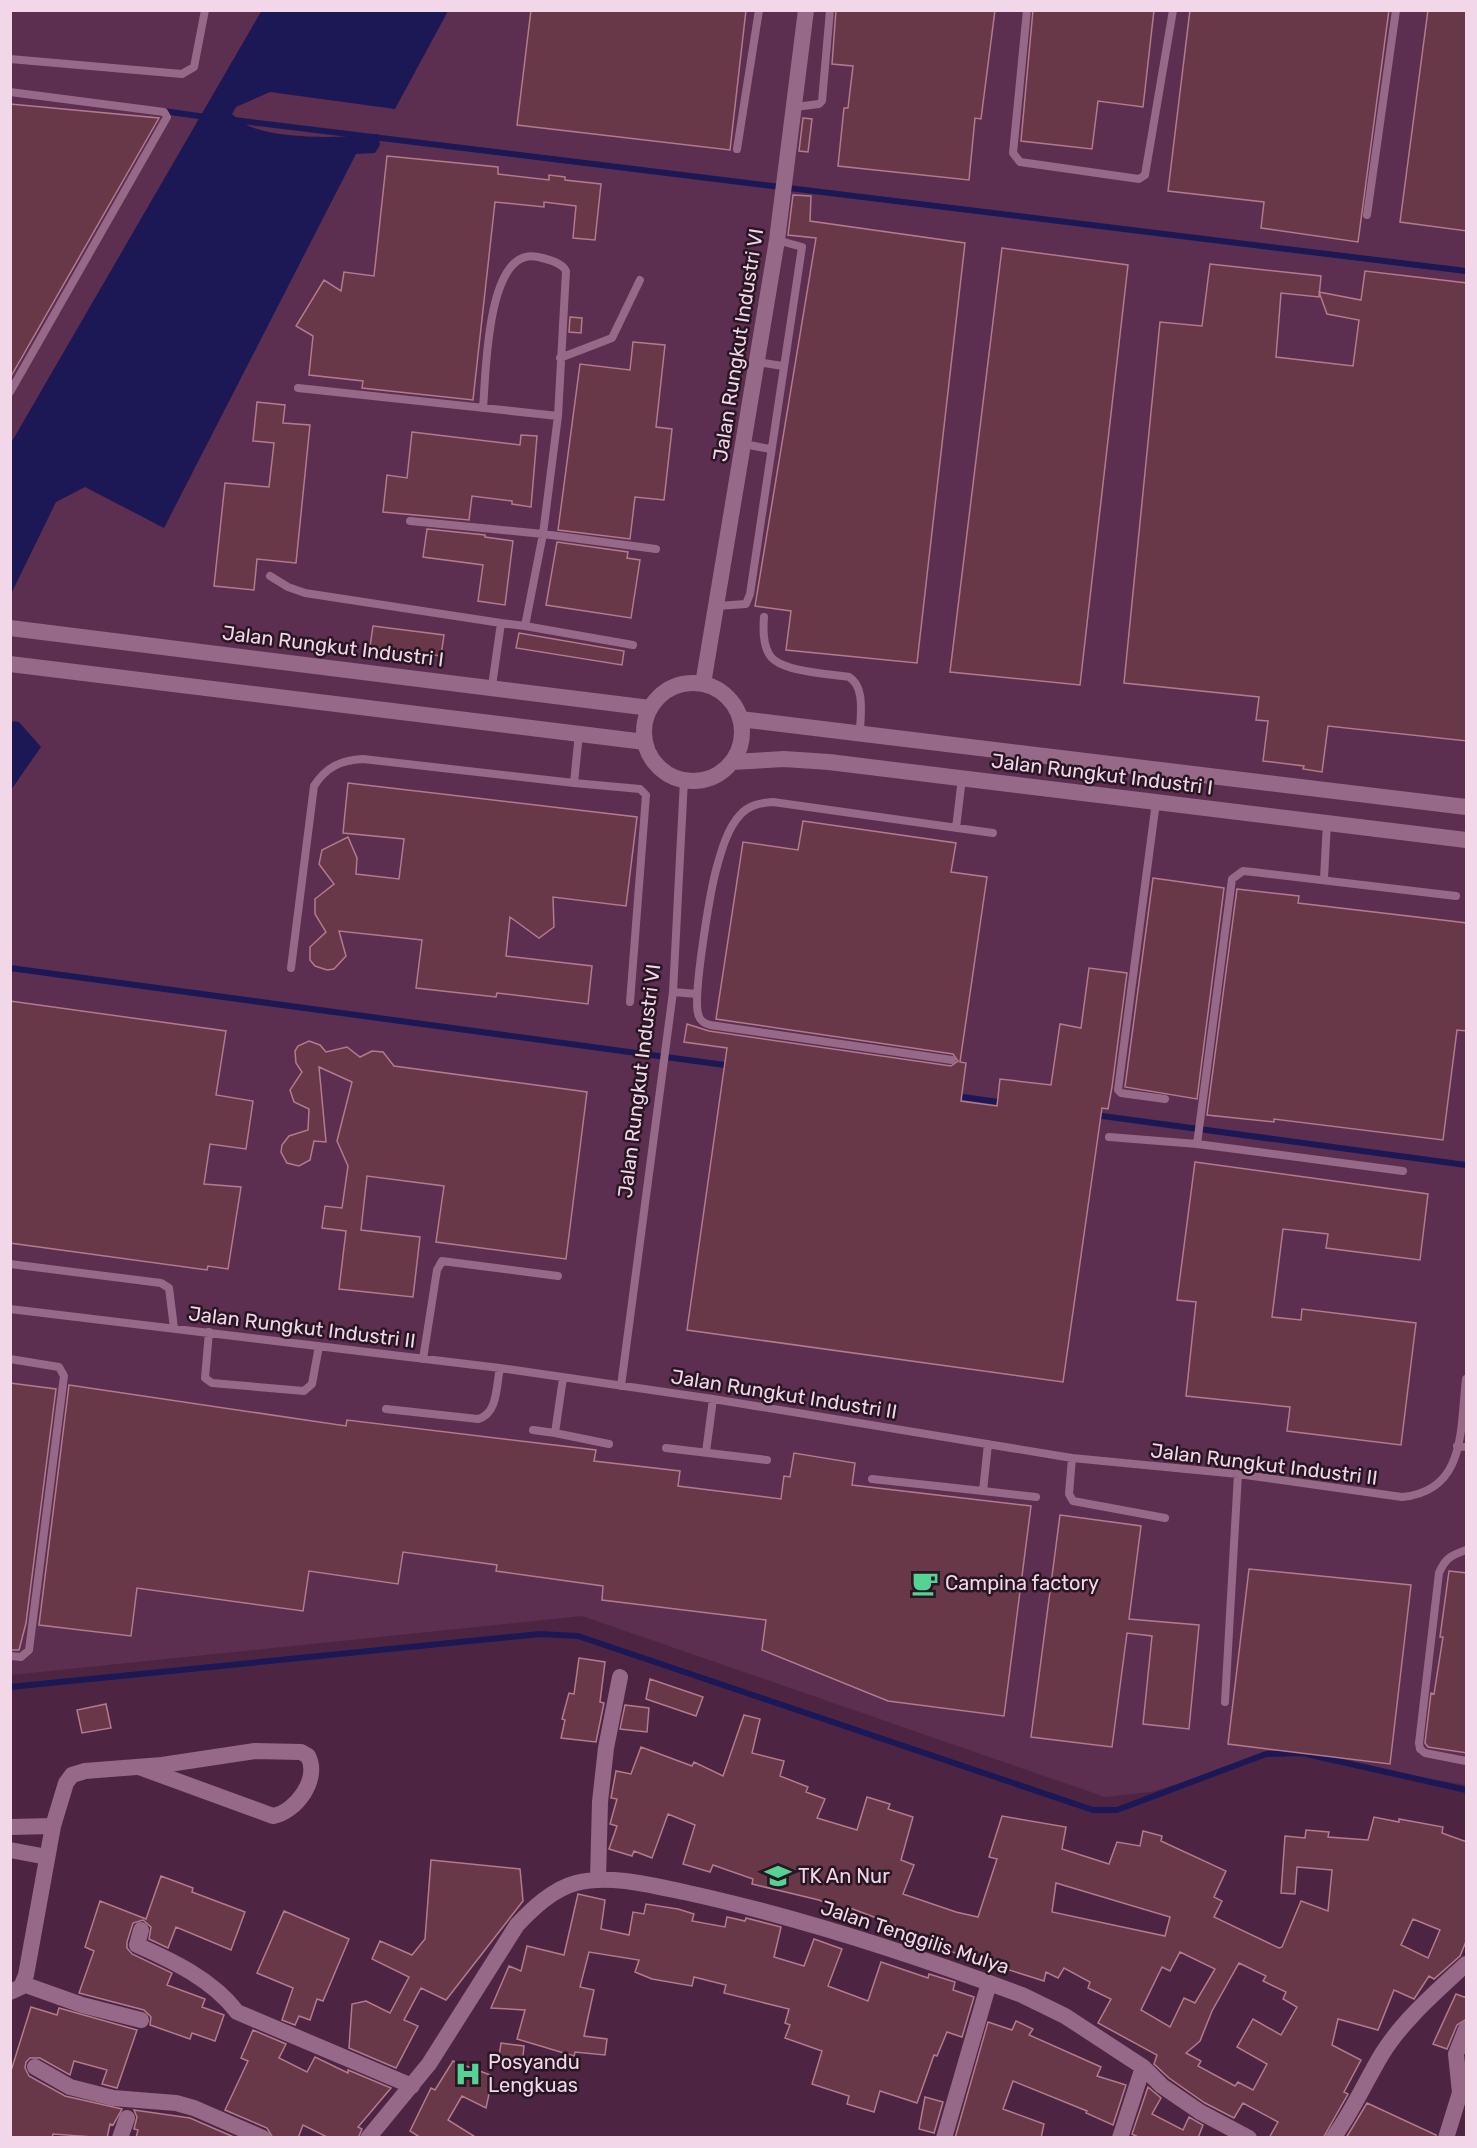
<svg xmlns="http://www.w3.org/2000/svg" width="1477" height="2148" font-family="Rubik,sans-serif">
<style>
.built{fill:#5c2e4f}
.water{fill:#1c1856}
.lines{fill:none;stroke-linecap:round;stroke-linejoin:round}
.stream{stroke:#1c1856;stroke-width:6}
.building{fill:#683748;stroke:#b27b8c;stroke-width:1.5;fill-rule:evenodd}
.service{stroke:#966988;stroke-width:8}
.minor{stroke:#966988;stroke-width:16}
.labels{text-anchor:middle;stroke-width:5;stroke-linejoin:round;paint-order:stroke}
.street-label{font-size:20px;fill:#f1d7e8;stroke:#281623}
.poi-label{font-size:20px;fill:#f1d7e8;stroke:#281623;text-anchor:start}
</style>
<rect width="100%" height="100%" fill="#4d2542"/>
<path class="built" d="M11,11H1466V1785L1279,1752L1151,1792L1105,1797L582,1616L11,1675Z"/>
<path class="water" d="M262,10L448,11L395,109L270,92L236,107L232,114C237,118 242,123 247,125C277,140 346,138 378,134L380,145L375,153L356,154L164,528L85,487L56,502L11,594V443Z
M11,721L19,722L41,747L11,790Z"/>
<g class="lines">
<path class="stream" d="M163,111L206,117
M234,120L1466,271
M10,968L732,1066
M956,1096L1005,1103
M1095,1115L1466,1165
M10,1687L540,1634L578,1636L1093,1810H1117L1266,1754L1302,1753L1466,1790"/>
</g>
<path class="building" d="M531,10H746L730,150L517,125Z
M836,10H995L981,119L975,118L969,180L838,166L844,108H848L853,66L832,64Z
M1033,10H1154L1143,107L1098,101L1092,149L1021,141Z
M1190,10H1389L1358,242L1261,228L1264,202L1168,191Z
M1428,10H1467V231L1400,222Z
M10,104L159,118L10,378Z
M803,118L812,119L808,152L799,151Z
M387,156L498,167V174L549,180V175L565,177V180L601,184L595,240L573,238L576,206L544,202V207L495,202L473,400L362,388L363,381L309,375L313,336L296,326L324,280L341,291L344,272L374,276Z
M793,195L811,196L810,221L965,243L917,663L786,650L791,611L755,606L816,238L788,235Z
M1002,248L1128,265L1080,685L950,672Z
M1210,264L1321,276L1319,297L1281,293L1276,357L1353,366L1359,320L1327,314L1319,292L1361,300L1365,271L1467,283V741L1328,726L1322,772L1303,769L1304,766L1263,761L1268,721L1256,720L1259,697L1124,683L1160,322L1202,326Z
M570,317L582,318L581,333L569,332Z
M633,342L665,345L656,427L672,429L664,500L635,497L630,539L558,530L580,364L630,370Z
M257,402L285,405L283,423L310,425L296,563L257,559L254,590L214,586L225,483L269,487L274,443L253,441Z
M412,432L520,445L521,435L537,436L531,507L512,504V501L472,496L469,520L383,512L387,475L407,478Z
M427,529L485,535V537L513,541L505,605L478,601L483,565L423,557Z
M557,542L628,552L627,558L640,560L631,618L546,605Z
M373,626L444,635L441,656L370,647Z
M519,633L624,651L622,665L516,648Z
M348,783L637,817L626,906L553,897L554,927L539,938L510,917L506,956L592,966L588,1004L497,993L496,997L416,988L422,940L339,931L346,956L334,969L327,970L315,966L310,960V947L326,932L315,914V899L334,884L319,864L322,850L348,837L357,858L356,874L399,879L404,839L343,833Z
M803,821L956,843L951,872L987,877L960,1062L966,1063L961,1101L997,1106L1000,1079L1051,1085L1060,1024L1081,1028L1089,968L1127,973L1112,1087L1108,1109L1102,1108L1063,1382L687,1330L727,1048L684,1042L687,1024L709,1031L951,1066L958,1061L953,1054L716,1019L743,842L798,850Z
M1153,878L1224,888L1197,1099L1125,1087Z
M1237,889L1299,896L1298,903L1467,923V1031L1457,1030L1443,1140L1274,1119V1122L1207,1115Z
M10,1001L226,1031L216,1095L253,1101L246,1149L210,1144L204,1184L241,1187L228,1269L208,1266L207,1270L10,1243Z
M309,1041L320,1045L326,1052L347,1047L360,1057L372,1051L383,1052L394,1066L587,1092L566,1259L436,1242L444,1186L367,1176L361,1230L420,1237L413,1297L339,1289L346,1231L322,1228L325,1206L342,1208L348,1166L337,1141L352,1082L319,1067L326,1142L314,1141L310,1160L299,1166L287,1163L281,1152L282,1145L289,1136L308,1130L309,1109L294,1102L290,1090L302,1072L296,1063L295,1051L298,1046Z
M1195,1162L1428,1194L1420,1260L1326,1248L1328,1234L1283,1229L1272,1317L1301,1320L1302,1309L1416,1323L1401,1445L1287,1431L1290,1407L1186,1396L1196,1302L1177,1300Z
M10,1383L56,1389L26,1623L19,1650H10Z
M69,1385L346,1426L347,1420L596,1450L594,1461L680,1471L678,1486L781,1499L784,1476L790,1477L794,1453L855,1463L852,1485L1031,1506L1004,1716L888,1701L762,1650L766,1620L602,1600L603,1586L496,1571L497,1565L403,1552L398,1584L309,1571L303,1611L137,1588L131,1636L39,1625Z
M1060,1515L1141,1526L1129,1619L1199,1625L1189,1729L1143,1724L1152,1636L1127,1633L1112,1747L1031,1737Z
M1249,1569L1411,1585L1390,1764L1228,1744Z
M1449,1571L1467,1573V1753L1428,1747L1425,1743L1431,1693L1434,1694L1443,1637H1440Z
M579,1658L605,1662L600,1702L604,1703L596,1742L561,1738L565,1720L562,1719L569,1693L574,1694Z
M650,1679L703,1697L696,1716L646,1699Z
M106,1704L111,1728L82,1733L77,1710Z
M625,1705L649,1708L647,1732L620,1729Z
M744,1715L760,1719L752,1753L784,1761L780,1776L808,1787L806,1792L825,1799L817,1818L857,1830L867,1797L890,1804L888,1809L913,1817L901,1860L914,1865L903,1894L956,1912L978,1917L997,1859L989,1857L1002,1816L1066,1827L1062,1849L1109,1864L1117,1842L1140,1846L1143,1831L1162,1836L1161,1841L1226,1871L1214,1897L1222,1901L1214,1917L1279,1948L1282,1947L1301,1901L1328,1911L1332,1870L1297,1867L1295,1894L1281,1893L1285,1836L1305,1838L1306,1830L1329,1832L1328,1837L1368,1840L1374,1817L1399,1822V1819L1443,1827L1442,1833L1467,1842V1939L1460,1956L1434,1979L1429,1976L1414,1999L1394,1990L1378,2030L1338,2019L1332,2045L1361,2060L1344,2092L1348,2094L1323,2138H1269L1278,2122L1243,2103L1234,2118L1205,2103L1169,2078L1154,2064L1157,2055L1098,2023L1111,1999L1088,1988L1090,1982L1064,1968L1058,1978L1046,1972L1044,1981L930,1945L931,1941L905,1933L906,1930L882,1920L850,1908L848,1912L819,1900L752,1884L753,1879L713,1865L710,1872L683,1864L695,1825L668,1814L652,1858L634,1851L632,1856L609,1849L617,1826L610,1824L617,1799L611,1798L616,1771L631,1774L641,1747L692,1766L694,1762L723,1776ZM1056,1883L1170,1917L1165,1936L1052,1912ZM1413,1919L1440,1930L1428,1958L1401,1945ZM1180,1952L1215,1969L1195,2003L1184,1998L1170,2027L1141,2010L1162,1967L1170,1971ZM1239,1963L1266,1976L1263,1981L1286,1992L1283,1999L1297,2007L1281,2035L1253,2019L1237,2047L1267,2064L1253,2090L1238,2082L1235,2086L1198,2066L1201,2061L1186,2053L1200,2041L1212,2011Z
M431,1860L520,1869L523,1901L446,2000L421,1988L404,2020L418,2026L396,2068L349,2048L352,2004L366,2001L390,2013L409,1977L372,1959L380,1941L412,1955L425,1939Z
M161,1876L193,1888L192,1892L245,1912L231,1950L176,1927L168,1948L149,1939L151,1927L143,1920L133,1923L127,1942V1948L132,1954L172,1973L167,1985L205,1999L202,2007L224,2015L215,2041L192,2033L190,2039L150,2025L151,2017L144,2010L79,1993L94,1951L85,1947L100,1901L146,1919Z
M578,1894L605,1900L601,1929L629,1935L633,1912L644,1914L646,1904L678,1909L694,1914L692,1921L725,1927L727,1917L745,1921L746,1918L781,1927L774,1957L804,1966L814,1939L842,1949L828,1986L868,2001L881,1962L928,1978L929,1974L955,1982L953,1990L974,1997L962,2037L947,2032L937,2056L934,2055L917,2103L880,2091L874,2112L847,2104L849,2096L812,2084L822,2051L785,2038L790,2025L785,2023L789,2009L724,1993L726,1985L694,1977L692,1986L652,1979L635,1972L639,1960L589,1952L580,1987L594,1990L584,2036L607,2039L605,2055L575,2052L574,2056L517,2039L525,2010L491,2008L509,1966L521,1971L527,1946L564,1955Z
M284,1911L349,1939L323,2001L317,1999L310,2020L299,2016L295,2025L282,2020L293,1988L257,1973Z
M1456,1994L1467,1998V2019L1457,2025L1447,2049L1433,2044Z
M31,2007L57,2015L59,2008L137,2030L117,2088L102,2084L107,2070L74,2061L70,2075L40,2058H30L26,2062L25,2068L29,2076L65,2096L122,2109L113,2125L110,2124L107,2138L53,2134L52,2138H10V2074Z
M1016,2021L1033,2029L1029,2035L1101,2067L1097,2076L1126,2085L1113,2125L1086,2113L1087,2111L1013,2081L1003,2109L1044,2124L1041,2138H955L988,2022L1012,2030Z
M253,2030L286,2044L279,2058L307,2072L315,2057L348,2073V2070L391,2088L358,2127L362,2129L358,2138H329L303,2125L298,2138H273L267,2128L225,2110L248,2061L241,2058Z
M501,2043L524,2046L522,2066L498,2063Z
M453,2061L493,2076L486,2108L462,2096L448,2120L477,2138H421L410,2131L431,2088L435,2090Z
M1148,2087L1161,2098L1152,2114L1183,2130L1189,2117L1203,2125L1198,2138H1140L1132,2134Z
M925,2097L943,2102L934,2133L919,2129Z
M1367,2103L1436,2135V2138H1346Z
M134,2110L190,2118L236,2138H136L138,2130L134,2129L137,2117Z"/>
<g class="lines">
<path class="service" d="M1027,10L1013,153L1020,162L1139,179L1145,175L1173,10
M10,59L182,74L194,67L205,10
M10,92L164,112L167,117L10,392
M795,107L819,104L822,101L830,10
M737,149L759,10
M1367,215L1396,10
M560,358L612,338L640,280
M757,362L783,366
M298,388L558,416
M483,408C486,376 486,245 538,257C547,259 562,262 566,271L558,416L543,534L525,626L501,623L492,686
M744,444L770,449
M410,521L543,534L656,549
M270,576L288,587L305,593L501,623
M717,606L746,604L750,594L802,247L777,240
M764,617C763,629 763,644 769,654C778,672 830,674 849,677C866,687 860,716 860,734
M525,626L633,645
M574,783L640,789L646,795L630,1002
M1156,802L1118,1090L1121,1093L1165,1099
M956,828L962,778
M1324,878L1327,823
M291,968L314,786C326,767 341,760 363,759L574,783L579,733
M673,992L697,994
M952,1060L710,1025C703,1023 699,1020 698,1013C693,994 710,893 716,870C721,852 727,829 740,815C749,805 760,803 773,802L993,833
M1109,1137L1197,1144L1403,1171
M1197,1144L1232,879L1243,871L1253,872L1456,896
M10,1264L161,1283L169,1288L174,1328
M10,1309L500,1368L713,1399L1072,1458L1238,1474L1402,1497C1466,1491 1460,1430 1466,1379
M209,1332L205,1378L212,1383L304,1391L312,1384L319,1346
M10,1359L59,1367L64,1376L29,1650L21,1657L10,1656
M423,1359L437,1270L442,1261L558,1276
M563,1378L555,1433L609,1444
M621,1386L673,992L684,780
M386,1409L478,1419C498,1414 496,1386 500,1368
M533,1430L555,1433
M1457,1446L1466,1447
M666,1448L767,1460
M706,1452L713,1399
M1072,1458L1069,1494L1073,1501L1165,1518
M872,1479L983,1491L988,1444
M983,1491L1036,1497
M1466,1550C1452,1555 1445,1558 1439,1573L1419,1743L1420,1749L1425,1753L1466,1761
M1225,1702L1238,1474"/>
<path class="minor" d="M10,628L650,708
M10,664L645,742
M644 732a49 49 0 1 1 98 0a49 49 0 1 1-98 0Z
M703,684L777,240L806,10
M740,719L1466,807
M732,762L784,759L829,762L1466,840
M10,1827L53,1826
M10,1850L47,1857
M598,1879L600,1802L606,1748L620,1677
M141,1930L137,1945C173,1961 213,1980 237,2012L412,2086
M23,1984L82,2005L141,2020
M10,1992L21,1987L26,1975L53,1826L66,1783L72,1775L85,1771L162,1765L255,1751L301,1752L308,1756C320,1779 296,1812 273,1816L139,1767
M35,2067L70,2087L113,2098L176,2103L194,2108L263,2138
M120,2138L127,2118
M368,2138L429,2064L517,1925C533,1908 553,1889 576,1883C609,1874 650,1885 684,1892C799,1917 912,1954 1022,1995L1065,2016L1143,2067L1162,2086L1200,2112L1249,2138
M944,2138L989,1983
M1120,2138L1143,2067
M1333,2138C1353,2111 1365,2082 1382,2054C1403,2020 1437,1991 1466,1964
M1446,2138L1460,2093L1456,2054L1466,2029"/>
</g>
<defs>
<g id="cafe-bare" transform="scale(2.07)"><path d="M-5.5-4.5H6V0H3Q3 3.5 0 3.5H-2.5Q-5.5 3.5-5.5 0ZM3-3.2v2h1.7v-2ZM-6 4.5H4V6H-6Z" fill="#54d395" stroke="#281623" stroke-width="2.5" paint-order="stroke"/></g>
<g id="school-bare" transform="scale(2.07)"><path d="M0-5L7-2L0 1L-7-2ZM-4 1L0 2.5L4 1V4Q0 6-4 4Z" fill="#54d395" stroke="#281623" stroke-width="2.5" paint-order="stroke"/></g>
<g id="hospital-bare" transform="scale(2.07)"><path d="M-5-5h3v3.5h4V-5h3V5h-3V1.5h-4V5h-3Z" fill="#54d395" stroke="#281623" stroke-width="2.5" paint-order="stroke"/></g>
</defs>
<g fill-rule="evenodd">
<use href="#cafe-bare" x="925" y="1583"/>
<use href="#school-bare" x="778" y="1876"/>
<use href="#hospital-bare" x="468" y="2074"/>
</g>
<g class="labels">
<g class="street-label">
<text transform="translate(738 345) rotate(-81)" y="7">Jalan Rungkut Industri VI</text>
<text transform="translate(333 646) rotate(7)" y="7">Jalan Rungkut Industri I</text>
<text transform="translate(1102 774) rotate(7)" y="7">Jalan Rungkut Industri I</text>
<text transform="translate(639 1081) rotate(-83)" y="7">Jalan Rungkut Industri VI</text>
<text transform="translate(302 1327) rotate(7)" y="7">Jalan Rungkut Industri II</text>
<text transform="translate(784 1394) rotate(9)" y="7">Jalan Rungkut Industri II</text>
<text transform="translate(1264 1464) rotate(7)" y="7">Jalan Rungkut Industri II</text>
<text transform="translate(915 1937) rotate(18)" y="7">Jalan Tenggilis Mulya</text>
</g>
<g class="poi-label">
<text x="945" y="1590">Campina factory</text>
<text x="798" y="1883">TK An Nur</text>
<text x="488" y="2069">Posyandu<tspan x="488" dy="23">Lengkuas</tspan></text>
</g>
</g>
<rect width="1477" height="2148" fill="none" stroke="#f1d7e8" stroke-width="24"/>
</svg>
